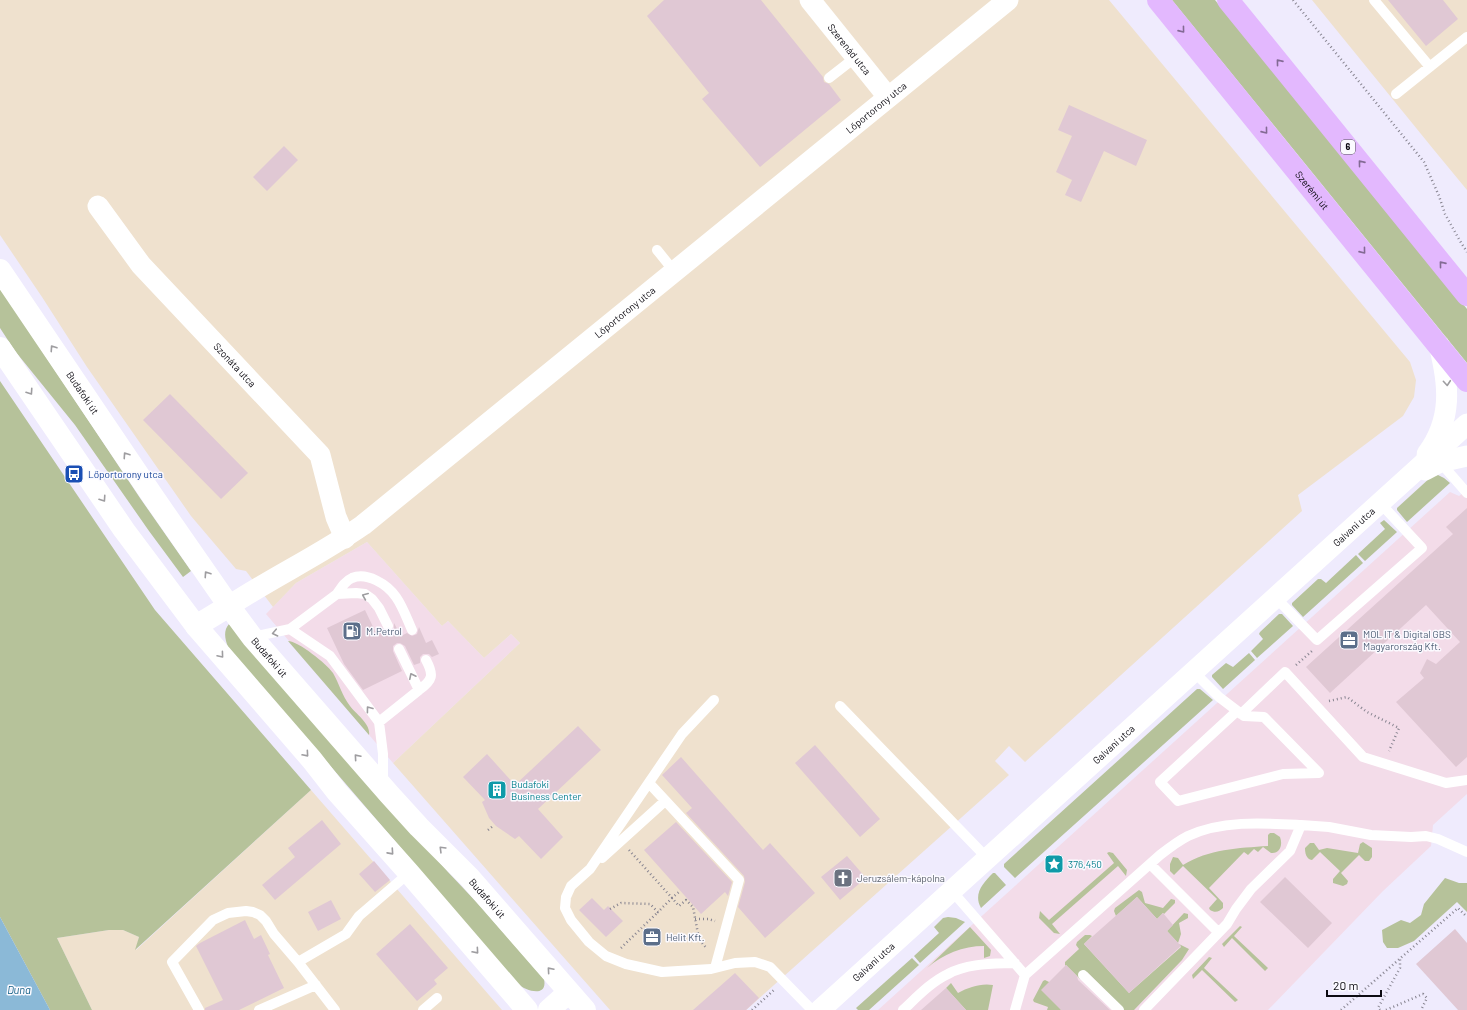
<svg xmlns="http://www.w3.org/2000/svg" width="1467" height="1010" font-family="Barlow,sans-serif">
<style>
.commercial{fill:#f3dce9}
.industrial{fill:#efe1ce}
.green{fill:#b6c29a}
.water{fill:#8bb9d7}
.building{fill:#e0c8d4}
.lines{fill:none;stroke-linecap:round;stroke-linejoin:round}
.path{stroke:#878490;stroke-width:2.5;stroke-dasharray:1 3;stroke-linecap:butt}
.lane{stroke:#fff;stroke-width:10}
.street{stroke:#fff;stroke-width:21}
.secondary{stroke:#fff;stroke-width:22}
.primary{stroke:#e3b8fe;stroke-width:22}
.oneway{stroke:#836a94}
.oneway2{stroke:#9e9da0}
.labels{text-anchor:middle;stroke-width:3;stroke-linejoin:round;paint-order:stroke}
.shield{fill:#fbfaff;stroke:#545359;stroke-width:1}
.shield-label{font-size:9px;font-weight:bold;fill:#0d0b12}
.street-label{font-size:10px;fill:#0d0b12;stroke:#fbfaff}
.transit-label{font-size:10px;fill:#164399;stroke:#fbfaff;text-anchor:start}
.service-label{font-size:10px;fill:#4e5e75;stroke:#fbfaff;text-anchor:start}
.culture-label{font-size:10px;fill:#0d838f;stroke:#fbfaff;text-anchor:start}
.worship-label{font-size:10px;fill:#5b616d;stroke:#fbfaff;text-anchor:start}
.water-label{font-size:11px;font-style:italic;fill:#0e5c84;stroke:#fbfaff}
</style>
<rect width="100%" height="100%" fill="#efebfd"/>
<path class="commercial" d="M1467,490V794L1433,825L1431,846L1383,891L1268,1010H878L1450,492L1459,496Z
M367,542L442,626L448,621L484,658L511,634L520,643L393,763L266,614L296,583Z"/>
<path class="industrial" d="M0,0H1109L1410,362L1416,380L1414,397L1403,416L1298,495L1302,511L1025,762L1009,746L995,761L1009,775L746,1010H610L393,763L520,643L511,634L484,658L448,621L442,626L367,542L296,583L273,607L246,571L236,569L191,516L87,367L42,297L0,235Z
M1312,0H1467V190L1434,150Z
M311,790L502,1010H92L57,938L109,930H123L139,937L136,950Z"/>
<path class="green" d="M1172,0H1215L1467,309V363Z
M0,288L140,498L191,571L183,577L149,531L75,425L15,351L0,328Z
M0,381L155,610L311,790L135,950L139,937L123,930H109L57,938L92,1010H50L0,917Z
M1438,475L1444,478L1450,483L1407,522L1397,510V508L1432,476Z
M1384,520L1397,532L1365,561L1358,554L1385,529L1380,523Z
M1356,555L1363,563L1303,617L1292,605V603L1318,579H1321L1326,583Z
M1279,614H1282L1293,626L1257,658L1251,651L1263,639L1259,634L1260,632Z
M229,624L448,872L482,908L544,979C548,998 526,991 518,984L228,647C225,639 223,631 229,624Z
M288,641C298,641 327,664 333,673C339,683 342,696 350,706C356,714 371,724 369,735Z
M1249,653L1255,660L1223,689L1212,677V675L1226,663L1233,667Z
M1197,689H1200L1213,700L1015,878L1004,867V864Z
M1270,833H1274L1280,837C1283,845 1280,854 1271,853L1263,847L1258,852L1254,849L1248,855L1244,852L1209,888L1223,903V908C1219,912 1215,913 1210,910L1209,908L1217,899L1183,866L1174,875L1170,871V864L1173,857L1178,858L1183,865C1209,849 1238,848 1268,846V835Z
M1363,842L1372,848V857L1369,861H1365L1359,855L1341,873L1348,881L1347,884L1343,886L1333,883V879L1340,871L1320,852L1312,860C1306,859 1305,853 1305,848L1310,843H1314L1319,850L1327,848L1358,853L1360,844Z
M1109,852L1113,853L1127,870L1126,876L1118,866L1052,924L1060,934L1054,933L1039,918L1040,911L1049,920L1114,863L1107,853Z
M993,873H995L1006,885L981,908C973,894 983,883 993,873Z
M1445,878L1459,883H1467V912L1457,902L1414,941L1398,948H1387L1383,942L1382,930L1401,920L1410,923L1421,915L1424,904Z
M1139,890L1142,892L1145,903L1163,908L1171,899L1175,900V903L1164,914L1163,913L1157,919L1137,897L1116,916L1114,911L1115,908Z
M1184,913L1188,914V918L1179,923L1181,934L1178,943L1167,931Z
M948,917L956,918L965,922L920,963L914,956L939,933L934,927L943,918Z
M1240,926L1242,927L1234,936L1268,968L1265,971L1232,938L1224,947L1222,944Z
M970,927L991,950L990,956L984,958V946C963,946 943,954 927,968Z
M1085,935H1090L1092,936L1084,944L1129,993L1181,947L1179,944L1189,949L1182,960L1134,1010H1124L1087,972L1080,979L1066,965L1065,966V962L1079,949L1076,945L1077,942Z
M1209,957L1212,958L1204,968L1238,1000L1235,1002L1202,970L1193,979L1192,975Z
M912,958L919,965L869,1010H858L856,1008Z
M1045,980L1049,982L1061,1010H1047L1048,1007L1034,1002L1033,1000L1043,981Z
M951,983L958,993C969,987 981,983 993,985L988,1010H966L946,988Z"/>
<path class="water" d="M0,917L50,1010H0Z"/>
<path class="building" d="M664,0H761L823,77L824,82L829,84L841,100L760,167L702,99L709,93L647,16Z
M1388,0H1443L1458,19L1426,46Z
M1069,105L1147,140L1136,166L1104,151L1081,202L1065,195L1072,180L1056,172L1072,136L1058,130Z
M284,146L298,160L267,191L253,177Z
M170,394L248,473L221,499L143,420Z
M1467,508V757L1456,767L1396,702L1424,678L1420,673L1427,659L1436,664L1460,642L1426,605L1330,693L1306,667L1453,534L1446,527Z
M365,610L375,631L382,628L385,632H391L394,629V623L401,636L407,633L412,636L417,634L419,627L426,643L432,640L439,654L432,657L429,654H423L420,657V663L414,665L405,646L400,643H397L393,646V651L402,671L363,690L344,664L327,628Z
M578,726L601,750L538,809L563,837L541,859L519,836L515,839L496,826L489,818L482,802L485,800L463,777L487,754L515,785Z
M815,745L880,819L860,837L795,763Z
M681,757L763,850L770,843L815,893L765,938L738,907L745,882L744,876L686,813L692,808L662,775Z
M322,820L341,844L275,900L262,885L295,857L288,848Z
M676,822L732,882L728,896L725,892L701,914L644,850Z
M847,856L866,878L840,900L821,877Z
M374,861L390,880L375,892L359,874Z
M1285,877L1332,923L1308,948L1260,902Z
M1137,897L1157,919L1163,913L1173,925L1167,931L1181,946L1129,993L1084,944Z
M592,898L604,910L608,906L623,921L606,937L579,910Z
M331,900L341,919L318,931L308,912Z
M245,920L254,939L261,935L270,954L268,955L284,988L239,1010H205V1008L223,1000L196,946L200,943Z
M410,924L448,968L434,980L437,984L417,1001L376,954Z
M1455,929L1467,943V1010H1458L1416,964Z
M1066,965L1077,976L1078,980L1110,1010H1061L1041,990Z
M735,973L759,998L746,1010H693Z
M946,988L966,1010H921Z"/>
<g class="lines">
<path class="path" d="M1293,0L1424,162L1439,196L1445,214L1460,241L1467,252
M1296,665L1312,651
M1329,701L1347,697L1367,712L1399,728L1389,751
M488,830L493,826
M629,850L672,898L680,891
M610,909L621,903L650,904L658,912L672,898L679,906L686,900L693,907L699,939L707,949
M695,919H708L715,921
M621,948L658,912
M752,1010L774,990
M1341,1010L1458,908L1467,917
M1380,1010L1378,1008L1400,968V959
M1386,1010L1423,994L1427,998L1421,1010"/>
<path class="lane" d="M1374,0L1430,67
M829,78L856,57
M1396,94L1467,37
M657,250L674,271
M1440,462L1467,493
M337,594C341,588 345,581 352,578C367,572 387,584 396,597C403,607 407,619 412,630
M1276,598L1317,640L1422,548L1381,504
M290,629L337,594L356,593L365,594L372,599L379,608L388,626
M252,637L290,629L330,656L379,722L383,754V783
M1194,672L1219,697L1244,716L1264,717L1319,773L1283,774L1178,801L1160,782L1237,711
M419,690C433,680 434,675 426,660
M714,700L682,734L590,869L571,886L566,897L565,908L571,920L589,942L606,956L626,964L662,972L711,969L735,963L755,962L770,967L812,1010
M840,706L988,859
M1241,714L1285,672L1363,757L1446,783L1467,780
M379,722L419,690L399,649
M649,783L739,880L715,968
M1301,825L1329,827L1371,835L1411,837L1426,836L1438,839L1467,852
M602,858L665,801
M1150,864L1218,932
M952,891L1025,975L1015,1010
M298,962L346,934L359,916L409,873
M1025,975L1160,855C1169,848 1178,841 1188,836C1222,820 1264,823 1301,825L1290,851L1251,889L1236,909L1227,924L1144,1010
M1083,975L1119,1010
M199,1010L172,962L213,920L228,913L246,911L253,912L260,915L266,921L274,934L298,962L335,1010
M259,1010L316,985
M423,1010L437,998
M903,1010C917,997 931,982 948,974C968,963 993,964 1015,963"/>
<g class="street">
<path id="s1" d="M810,0L888,97"/>
<path id="s2" d="M98,206L141,265L320,455L336,517L345,538"/>
<path d="M1427,454C1453,419 1449,384 1439,345"/>
<path d="M1425,470L1440,462L1467,456"/>
<path id="s3" d="M229,606C273,577 320,555 363,525L1008,0"/>
<path id="s4" d="M820,1010L1467,424"/>
</g>
<g class="secondary">
<path id="s5" d="M0,270L154,498L229,606L252,637L389,794L419,827L469,877L585,1010"/>
<path d="M0,348L124,530L196,626L312,760L337,792L409,873L527,1010"/>
<path d="M196,626L229,606"/>
<path d="M549,1010L569,992"/>
</g>
<g class="primary">
<path id="s6" d="M1158,0L1467,381"/>
<path d="M1228,0L1467,295"/>
</g>
</g>
<defs><path id="oneway-chevron" d="M-2-3.5L2.5 0L-2 3.5" fill="none" stroke-width="1.6" stroke-linecap="round" stroke-linejoin="round"/></defs>
<g class="oneway">
<use href="#oneway-chevron" transform="translate(1182 30) rotate(51)"/>
<use href="#oneway-chevron" transform="translate(1279 62) rotate(-129)"/>
<use href="#oneway-chevron" transform="translate(1265 131) rotate(51)"/>
<use href="#oneway-chevron" transform="translate(1361 163) rotate(-129)"/>
<use href="#oneway-chevron" transform="translate(1363 251) rotate(51)"/>
<use href="#oneway-chevron" transform="translate(1442 264) rotate(-129)"/>
</g>
<g class="oneway2">
<use href="#oneway-chevron" transform="translate(53 348) rotate(-124)"/>
<use href="#oneway-chevron" transform="translate(1447 383) rotate(85)"/>
<use href="#oneway-chevron" transform="translate(30 392) rotate(56)"/>
<use href="#oneway-chevron" transform="translate(126 455) rotate(-124)"/>
<use href="#oneway-chevron" transform="translate(103 499) rotate(56)"/>
<use href="#oneway-chevron" transform="translate(207 574) rotate(-124)"/>
<use href="#oneway-chevron" transform="translate(365 596) rotate(-157)"/>
<use href="#oneway-chevron" transform="translate(275 633) rotate(168)"/>
<use href="#oneway-chevron" transform="translate(221 655) rotate(50)"/>
<use href="#oneway-chevron" transform="translate(412 676) rotate(-116)"/>
<use href="#oneway-chevron" transform="translate(369 709) rotate(-127)"/>
<use href="#oneway-chevron" transform="translate(306 754) rotate(49)"/>
<use href="#oneway-chevron" transform="translate(357 757) rotate(-131)"/>
<use href="#oneway-chevron" transform="translate(442 849) rotate(-135)"/>
<use href="#oneway-chevron" transform="translate(391 852) rotate(48)"/>
<use href="#oneway-chevron" transform="translate(476 951) rotate(49)"/>
<use href="#oneway-chevron" transform="translate(550 970) rotate(-131)"/>
</g>
<defs>
<g id="bus-square" transform="scale(1)"><rect x="-9" y="-9" width="18" height="18" rx="4" fill="#1a4fb4" stroke="#fbfaff"/><path d="M-5-6H5V4H4V6H2V4H-2V6H-4V4H-5ZM-3.5-4V0h7V-4ZM-3.5 1.2v1.5H-2V1.2ZM2 1.2v1.5H3.5V1.2Z" fill="#fff"/></g>
<g id="fuel-square" transform="scale(1)"><rect x="-9" y="-9" width="18" height="18" rx="4" fill="#5c6f8a" stroke="#fbfaff"/><path d="M-5.5-6h7V0h2V4h1.3V-2.5L3-4.5l.8-.8L6-3V5H2.5V1h-1V6h-7ZM-4.2-4.7v3.2H.2V-4.7Z" fill="#fff"/></g>
<g id="office-square" transform="scale(1)"><rect x="-9" y="-9" width="18" height="18" rx="4" fill="#5c6f8a" stroke="#fbfaff"/><path d="M-6-3h4V-5.5h4V-3h4V5H-6ZM-1-4.5V-3h2v-1.5ZM-6 0V1H6V0Z" fill="#fff"/></g>
<g id="building-square" transform="scale(1)"><rect x="-9" y="-9" width="18" height="18" rx="4" fill="#0f9aa8" stroke="#fbfaff"/><path d="M-4-6H4V6H1V3H-1V6H-4ZM-2.5-4.3h1.7v1.8h-1.7ZM.8-4.3h1.7v1.8H.8ZM-2.5-1h1.7V.8h-1.7ZM.8-1h1.7V.8H.8Z" fill="#fff"/></g>
<g id="sight-square" transform="scale(1)"><rect x="-9" y="-9" width="18" height="18" rx="4" fill="#0f9aa8" stroke="#fbfaff"/><path d="M0-6L1.8-2.2L6-1.7L2.9 1.2L3.7 5.4L0 3.3L-3.7 5.4L-2.9 1.2L-6-1.7L-1.8-2.2Z" fill="#fff"/></g>
<g id="church-square" transform="scale(1)"><rect x="-9" y="-9" width="18" height="18" rx="4" fill="#6b7280" stroke="#fbfaff"/><path d="M-1.2-6h2.4v3.5h3.3v2.4h-3.3V6h-2.4V-.1h-3.3v-2.4h3.3Z" fill="#fff"/></g>
</defs>
<g fill-rule="evenodd">
<use href="#bus-square" x="74" y="474"/>
<use href="#fuel-square" x="352" y="631"/>
<use href="#office-square" x="1349" y="640"/>
<use href="#building-square" x="497" y="790"/>
<use href="#sight-square" x="1054" y="864"/>
<use href="#church-square" x="843" y="878"/>
<use href="#office-square" x="652" y="937"/>
</g>
<g class="labels">
<rect class="shield" x="1341" y="140" width="14" height="14" rx="3"/>
<g class="shield-label">
<text x="1348" y="150">6</text>
</g>
<g class="street-label">
<text dy="4" stroke="none"><textPath href="#s1" startOffset="63">Szerenád utca</textPath></text>
<text dy="4" stroke="none"><textPath href="#s3" startOffset="818">Lőportorony utca</textPath></text>
<text dy="4" stroke="none"><textPath href="#s6" startOffset="245">Szerémi út</textPath></text>
<text dy="4" stroke="none"><textPath href="#s3" startOffset="494">Lőportorony utca</textPath></text>
<text dy="4" stroke="none"><textPath href="#s2" startOffset="210">Szonáta utca</textPath></text>
<text dy="4" stroke="none"><textPath href="#s5" startOffset="148">Budafoki út</textPath></text>
<text dy="4" stroke="none"><textPath href="#s4" startOffset="720">Galvani utca</textPath></text>
<text dy="4" stroke="none"><textPath href="#s5" startOffset="472">Budafoki út</textPath></text>
<text dy="4" stroke="none"><textPath href="#s4" startOffset="396">Galvani utca</textPath></text>
<text dy="4" stroke="none"><textPath href="#s5" startOffset="797">Budafoki út</textPath></text>
<text dy="4" stroke="none"><textPath href="#s4" startOffset="72">Galvani utca</textPath></text>
</g>
<g class="transit-label">
<text x="88" y="478">Lőportorony utca</text>
</g>
<g class="service-label">
<text x="366" y="635">M.Petrol</text>
<text x="1363" y="638">MOL IT &amp; Digital GBS<tspan x="1363" dy="12">Magyarország Kft.</tspan></text>
<text x="666" y="941">Helit Kft.</text>
</g>
<g class="culture-label">
<text x="511" y="788">Budafoki<tspan x="511" dy="12">Business Center</tspan></text>
<text x="1068" y="868">376,450</text>
</g>
<g class="worship-label">
<text x="857" y="882">Jeruzsálem-kápolna</text>
</g>
<g class="water-label">
<text x="19" y="994">Duna</text>
</g>
</g>
<path d="M1327 990v6h54v-6" fill="none" stroke="#0d0b12" stroke-width="2"/>
<text x="1333" y="990" font-size="12" fill="#0d0b12" stroke="#fbfaff" stroke-width="3" paint-order="stroke">20 m</text>
</svg>
